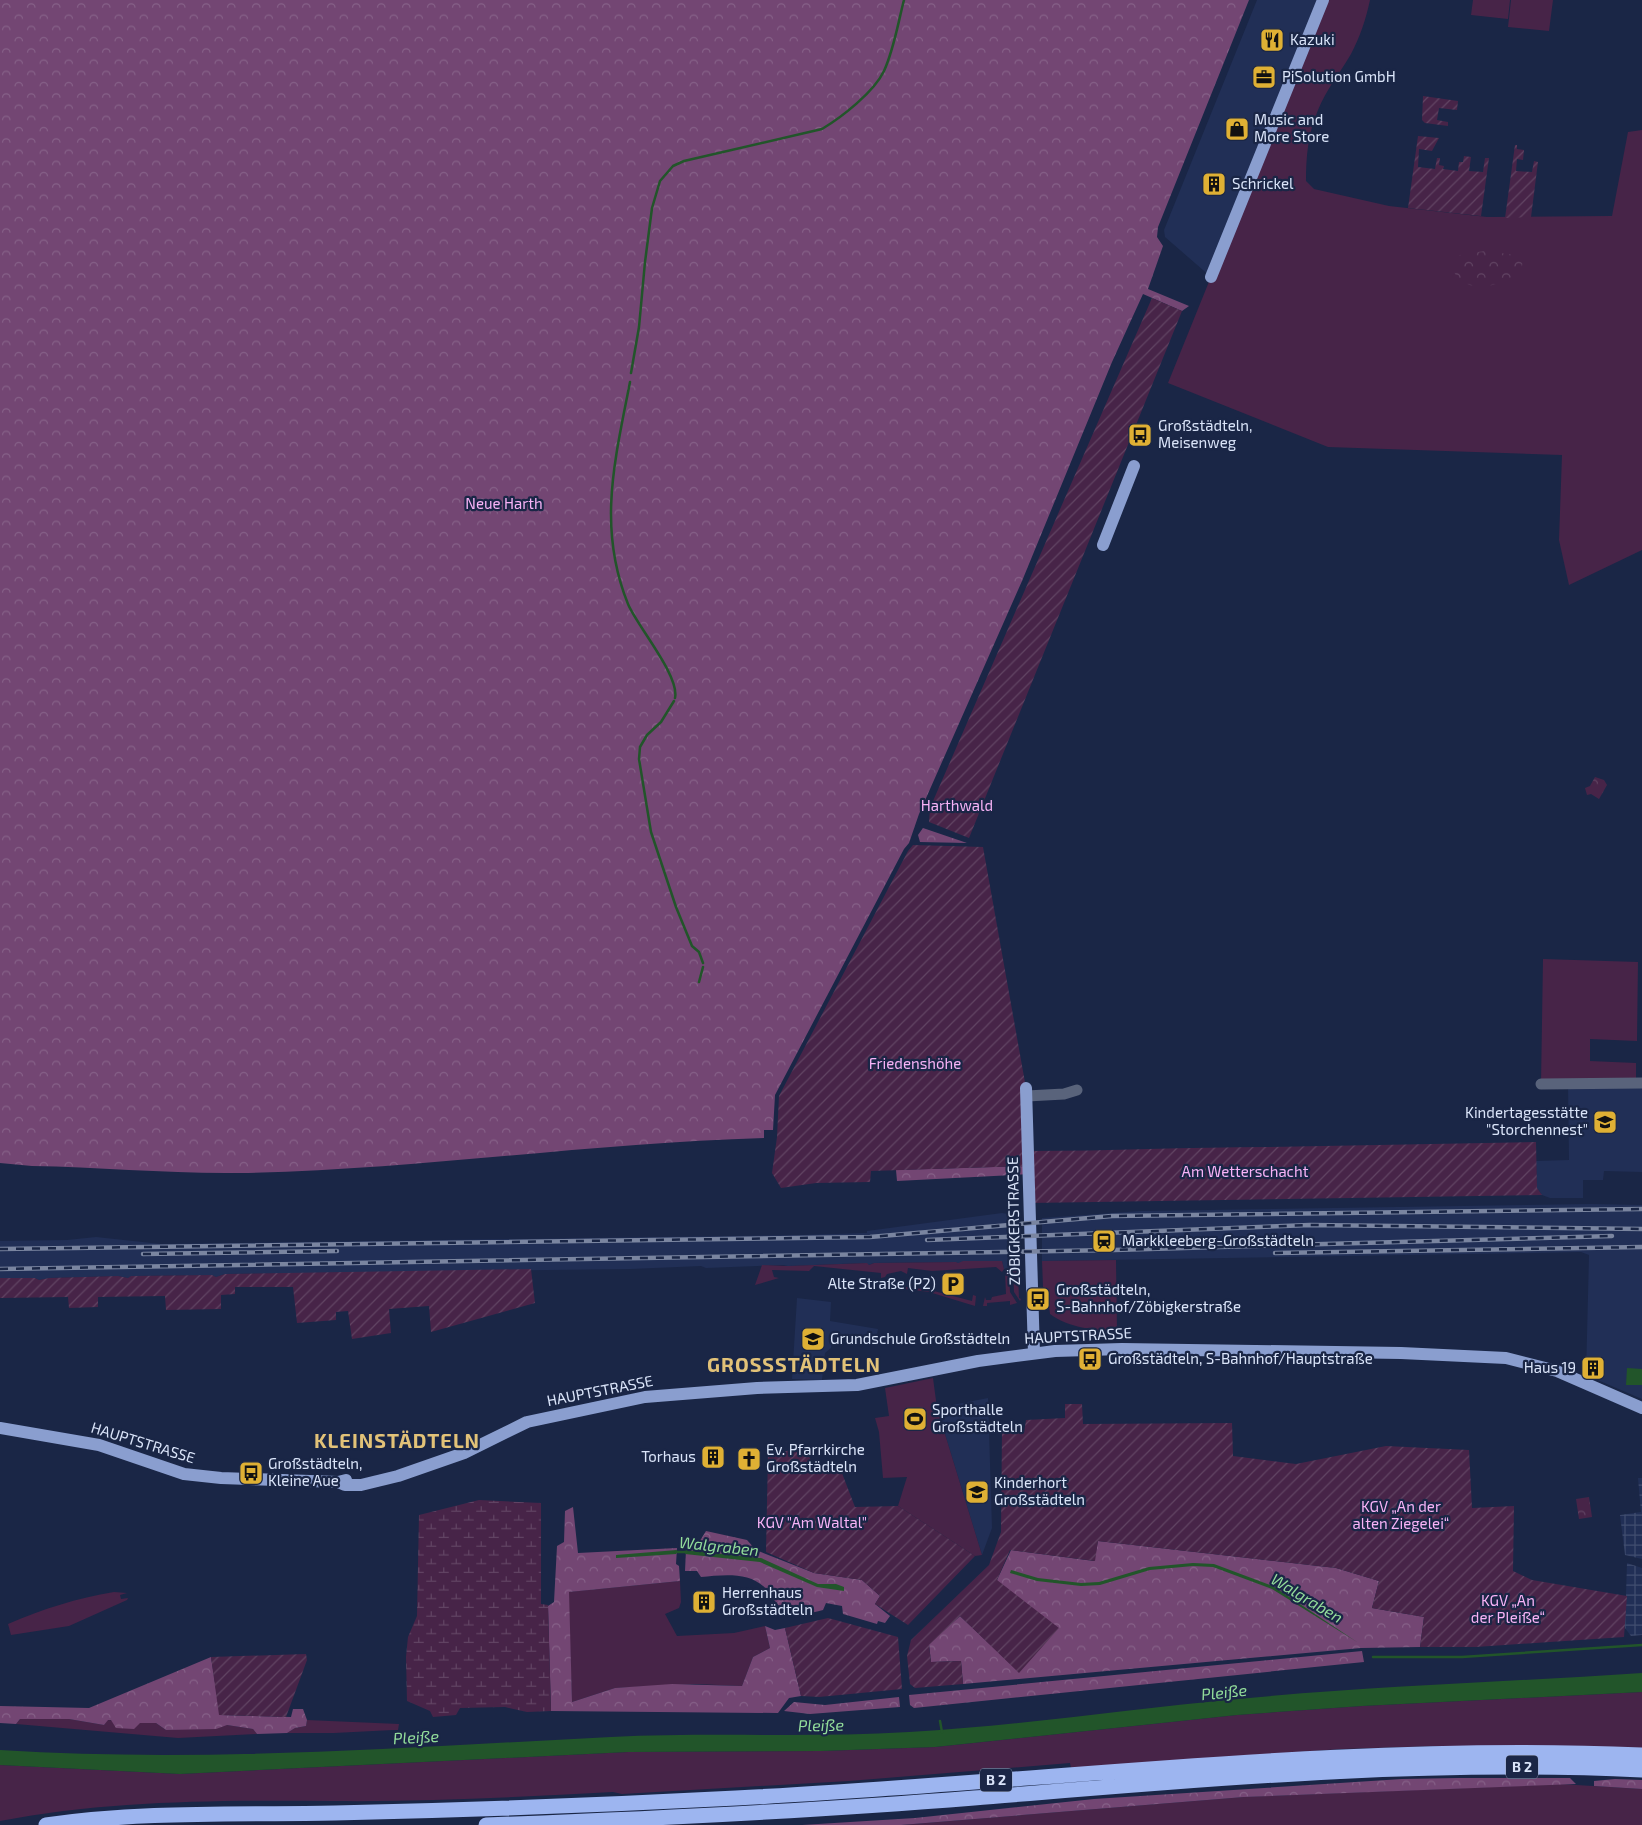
<svg xmlns="http://www.w3.org/2000/svg" width="1642" height="1825" font-family="'Exo 2',sans-serif">
<style>
.built{fill:#212f56}
.industrial{fill:url(#industrial-grid)}
.grass{fill:#472448}
.forest{fill:url(#forest-crowns)}
.wetland{fill:url(#wetland-marsh)}
.park{fill:url(#park-crowns)}
.garden{fill:url(#garden-furrows)}
.water{fill:#22552a}
.lines{fill:none;stroke-linecap:round;stroke-linejoin:round}
.stream{stroke:#22552a;stroke-width:2.5}
.minor{stroke:#59637b;stroke-width:11}
.major{stroke:#8a9ecf;stroke-width:12}
.highway{stroke:#9db5f0;stroke-width:15}
.rail-casing{stroke:#7a85a0;stroke-width:4.5}
.rail{stroke:#1a2646;stroke-width:2.5;stroke-dasharray:8;stroke-linecap:butt}
.labels{text-anchor:middle;stroke-width:4.5;stroke-linejoin:round;paint-order:stroke}
.shield{fill:#1a2646;stroke:#a0abc3;stroke-width:1}
.shield-label{font-size:14px;font-weight:bold;fill:#dae4f9}
.poi-label{font-size:15px;fill:#dae4f9;stroke:#1a2646;text-anchor:start}
.park-label{font-size:15px;fill:#f8b3f7;stroke:#1a2646}
.street-label{font-size:15px;fill:#dae4f9;stroke:#1a2646}
.water-label{font-size:16px;font-style:italic;fill:#92dc9a;stroke:#1a2646}
.district-label{font-size:20px;font-weight:bold;letter-spacing:1px;fill:#e2c278;stroke:#1a2646}
</style>
<defs>
<pattern id="industrial-grid" width="8" height="8" patternUnits="userSpaceOnUse" patternTransform="scale(1.25)"><rect width="8" height="8" fill="#212f56"/><path d="M0 4h8M4 0v8" fill="none" stroke="#414d6f"/></pattern>
<pattern id="forest-crowns" width="20" height="18" patternUnits="userSpaceOnUse" patternTransform="scale(1.25)"><rect width="20" height="18" fill="#734673"/><path d="M2 6a3 3 0 1 1 6 0M12 15a3 3 0 1 1 6 0" fill="none" stroke="#866188"/></pattern>
<pattern id="wetland-marsh" width="20" height="14" patternUnits="userSpaceOnUse" patternTransform="scale(1.25)"><rect width="20" height="14" fill="#472448"/><path d="M1 5h8M5 5V1M11 12h8M15 12V8" fill="none" stroke="#614463"/></pattern>
<pattern id="park-crowns" width="20" height="18" patternUnits="userSpaceOnUse" patternTransform="scale(1.25)"><rect width="20" height="18" fill="#472448"/><path d="M2 6a3 3 0 1 1 6 0M12 15a3 3 0 1 1 6 0" fill="none" stroke="#614463"/></pattern>
<pattern id="garden-furrows" width="10" height="10" patternUnits="userSpaceOnUse" patternTransform="scale(1.25)"><rect width="10" height="10" fill="#472448"/><path d="M-1 1l2-2M0 10L10 0M9 11l2-2" fill="none" stroke="#614463"/></pattern>
</defs>
<rect width="100%" height="100%" fill="#1a2646"/>
<path class="built" d="M1257,0H1323L1211,277L1165,237L1164,230Z
M1642,1083V1172L1604,1171L1603,1180H1583V1198H1550L1542,1195L1537,1188L1536,1161L1569,1160L1568,1084Z
M1591,1204L1642,1205V1399L1586,1375L1589,1255L1581,1252L1042,1261V1218L1141,1211Z
M1002,1213L1020,1216L1021,1269H1004L1002,1261L958,1263L955,1262L874,1263L869,1265L866,1263L788,1266L783,1265L706,1268L701,1266L631,1269L225,1274L216,1277L212,1275L132,1276L128,1278L118,1276L49,1278L39,1280L35,1278H0V1241L67,1240L96,1237L161,1244L802,1235L867,1233V1231Z
M797,1298L831,1302L830,1321L878,1329L876,1340L849,1336L848,1340L832,1338L831,1348L825,1353L822,1380L792,1379Z
M988,1398L992,1528L982,1555L937,1408Z"/>
<path class="industrial" d="M1638,1478H1642V1559L1625,1555L1620,1515L1641,1512Z
M1627,1563L1642,1568V1635L1631,1636L1625,1628Z"/>
<path class="grass" d="M1323,0H1370C1366,19 1360,37 1351,54C1340,73 1326,90 1318,110C1308,133 1306,157 1306,181L1314,189L1389,206L1487,217L1612,216L1628,132L1642,130V550L1569,585L1559,540L1562,455L1328,447L1168,383Z
M1473,0H1510L1508,19L1471,15Z
M1511,0H1553L1549,31L1508,27Z
M1543,959L1638,962L1637,1041L1590,1039V1061L1636,1063V1083L1541,1084Z
M1116,1260L1117,1331C1094,1330 1069,1328 1050,1314L1047,1290L1043,1287L1042,1261Z
M963,1261H1002L1004,1269L1002,1272L996,1267L932,1271L908,1268L907,1274L901,1271L887,1274L885,1277L881,1278V1273L814,1266L809,1271L772,1270L774,1277L779,1278L755,1285L762,1265L788,1266L867,1263L869,1265L874,1263L956,1262L958,1263Z
M1013,1268L1021,1269V1273L1018,1274L1019,1298L1021,1299L1020,1301L1014,1292Z
M1005,1272H1009L1010,1292L1017,1303L1010,1305V1301L987,1303V1306H983L985,1297L986,1300H991L992,1297L1006,1294Z
M899,1281V1286L930,1290L972,1301L973,1295L976,1296L975,1306L929,1292L880,1286Z
M933,1378L937,1408L982,1555L975,1556L898,1506L907,1477L883,1478L879,1432L875,1418L889,1416L885,1388Z
M680,1581L681,1602L679,1608L665,1614L677,1636L734,1633L765,1626L770,1648L753,1657L742,1686L695,1684L615,1688L572,1702L568,1592Z
M114,1592L127,1593L120,1595L121,1599L128,1598L127,1600L69,1626L11,1635L8,1624C43,1609 77,1598 114,1592Z
M1642,1692V1748L1438,1746L1341,1749L1071,1768L1070,1763L849,1781L622,1794L613,1792C520,1797 426,1802 333,1801C222,1800 109,1800 0,1821V1765L180,1774L628,1752L821,1751L935,1747L1237,1715L1362,1706Z
M20,1719H69L104,1725L107,1720L156,1723L166,1730L227,1725L253,1729L257,1734L178,1738L16,1724Z
M307,1720L399,1724L398,1730H393L334,1733H287L295,1728L306,1726Z
M1560,1784L1642,1789V1825H901L1244,1797Z"/>
<path class="forest" d="M0,0H1249L1158,227L1157,237L1163,246L1148,289L1189,306L1182,311L1143,294L1112,362L1022,581L919,814L909,843L904,849L775,1095L773,1130H764V1138C589,1143 415,1170 240,1173C171,1174 101,1167 32,1166L0,1163Z
M923,828L967,843L920,842L918,835Z
M1029,1166L1030,1174L897,1181L896,1170Z
M573,1507L578,1553L677,1548L676,1564L679,1566L680,1581L569,1592L572,1702L615,1688L672,1684L742,1686L753,1657L770,1648L765,1626L775,1630L785,1628L801,1696L789,1698L778,1713L551,1711L548,1606L554,1602L557,1546L564,1542L565,1511Z
M706,1531L747,1540L756,1550L814,1573L862,1580L880,1596L875,1604L890,1616L885,1623L878,1621L877,1624L843,1614L842,1606L826,1603L823,1610C814,1612 801,1616 792,1614C780,1611 774,1599 767,1590C751,1571 723,1575 701,1577L697,1571H685L686,1550L698,1544Z
M1098,1541L1336,1568L1379,1581L1372,1608L1424,1617L1420,1647L1361,1648L963,1684L961,1661L931,1662L929,1644L960,1616L1019,1672L997,1580L1011,1550L1094,1561Z
M1362,1651L1364,1662L914,1708L910,1705L909,1695Z
M211,1657L220,1715L291,1717L293,1709H303L307,1720L306,1726L295,1728L287,1733L257,1734L253,1729L227,1725L216,1729L166,1730L156,1723H140L134,1729L116,1728L111,1720H108L104,1725L69,1719H20L16,1724L0,1723V1706L89,1708Z
M899,1697L900,1707L810,1714L784,1711L794,1702L825,1705Z
M1458,1778H1570L1576,1784L1244,1797L901,1825H802L915,1818L1094,1799L1402,1779Z
M1615,1779L1642,1780V1789L1594,1786V1781Z"/>
<path class="wetland" d="M479,1500L541,1503V1604L548,1605L551,1711L527,1712L505,1707L460,1708L456,1715L433,1717L430,1711L407,1701L406,1657L408,1637L417,1616L419,1515Z"/>
<path class="park" d="M1484,251L1524,256L1521,271C1494,291 1457,297 1448,257Z
M1595,777L1604,780L1607,785L1599,799L1591,794L1587,795L1585,788L1590,786Z
M1589,1497L1592,1517L1579,1519L1576,1499Z"/>
<path class="garden" d="M1423,96L1458,101L1457,110L1439,108L1437,120L1448,122V126L1425,123L1422,120Z
M1418,136L1439,138L1432,151L1419,149L1418,167L1435,169L1437,158H1440L1439,165L1444,166L1443,169L1458,171L1459,162H1463L1464,156L1471,157L1469,171L1483,172L1485,158H1489L1481,216L1408,208Z
M1515,145H1517V149L1524,150L1523,160L1517,159L1516,171L1532,172L1534,161L1538,162L1531,217L1505,218Z
M1152,298L1182,311L969,838L929,822L930,808Z
M913,845L983,847L1026,1088L1029,1151C1109,1151 1189,1147 1267,1147L1536,1142L1537,1188L1542,1195L1030,1203L1029,1166L871,1171L870,1182L816,1183L781,1188L772,1173L777,1137L779,1096L908,851Z
M531,1269L535,1303L431,1332L429,1306L389,1309L391,1333L352,1339L348,1311L336,1312V1320L297,1323L293,1287H235V1294L221,1295V1309L166,1310L165,1296L98,1297V1307L69,1308L68,1297L0,1298V1278H35L39,1280L49,1278L118,1276L128,1278L131,1276L212,1275L216,1277L225,1274Z
M1065,1404H1082L1083,1424L1232,1423L1233,1456L1296,1464L1386,1446L1469,1450L1472,1508L1514,1506L1513,1571L1532,1580L1627,1596L1624,1637L1476,1647H1420L1424,1617L1372,1608L1379,1581L1336,1568L1098,1541L1095,1561L1010,1550L997,1580L1059,1628L1019,1673L960,1616L929,1645L931,1662L961,1661L963,1684L915,1688L910,1684L907,1656L911,1640L989,1565L1001,1532L1002,1431L1024,1433L1026,1420L1065,1418Z
M805,1448L817,1473L840,1468L855,1507L898,1506L975,1556L908,1625L875,1604L880,1596L862,1580L814,1573L766,1552L768,1454Z
M828,1618L898,1637L902,1689L819,1697L801,1696L785,1628Z
M306,1654L307,1660L286,1717L219,1715L211,1657Z"/>
<path class="water" d="M1627,1368L1642,1369V1385H1626Z
M677,1550L676,1554L616,1558V1555Z
M686,1550L761,1558L818,1584H836L844,1587V1591L817,1587L760,1562L685,1554Z
M1193,1563L1214,1564L1273,1586L1357,1642L1272,1589L1213,1567L1193,1566L1150,1570L1100,1585L1081,1586L1037,1581L1010,1573L1011,1570L1038,1578L1081,1583L1099,1582L1149,1567Z
M1642,1673V1692L1362,1706L1237,1715L935,1747L821,1751L628,1752L180,1774L0,1765V1750C204,1763 407,1747 611,1737C710,1732 810,1738 909,1732C1019,1726 1128,1709 1238,1699C1372,1686 1507,1682 1642,1673Z"/>
<g class="lines">
<path class="stream" d="M631,373L639,327L645,262L652,208L660,181L673,166L684,161L822,129C842,117 874,92 884,71C894,49 898,23 904,0
M630,382C615,460 597,527 628,604C637,626 680,676 675,698
M674,701L661,722L647,735L640,747L639,759L651,832L676,907L692,946L699,952L703,963
M699,982L703,967
M675,1552H687
M1373,1657H1462L1642,1645
M940,1721L942,1732"/>
<path class="minor" d="M1541,1084L1642,1083
M1027,1096L1064,1094L1077,1090"/>
<path class="major" d="M1211,277L1323,0
M1103,545L1134,466
M1026,1088L1034,1353
M0,1428L99,1445L184,1474L221,1478L338,1482L346,1480
M338,1482L345,1485H361L398,1476L464,1453L527,1422L645,1397L757,1388L857,1385L978,1361L1055,1351L1122,1349L1401,1353L1506,1358L1557,1371L1642,1408"/>
<path class="highway" d="M46,1825C142,1811 239,1815 335,1813C469,1810 603,1805 736,1798C1038,1783 1339,1742 1642,1755
M486,1825C649,1819 812,1811 974,1798C1196,1780 1419,1759 1642,1770"/>
<g class="rail-casing">
<path id="rail" d="M927,1240L1310,1225L1642,1229
M0,1249L870,1237L1112,1216L1642,1209
M1275,1253L1642,1247
M143,1254L337,1251
M0,1269L1114,1250L1612,1236"/>
</g>
<use href="#rail" class="rail"/>
</g>
<defs>
<g id="restaurant-square" transform="scale(1.25)"><rect x="-9" y="-9" width="18" height="18" rx="4" fill="#dfb034" stroke="#1a2646"/><path d="M-5-6h1v4h1v-4h1v4h1v-4h1v5L-1.5 .5V6h-2V.5L-5-1ZM5-6V6H3V1.5H1.5Q1.5-4 5-6Z" fill="#111"/></g>
<g id="office-square" transform="scale(1.25)"><rect x="-9" y="-9" width="18" height="18" rx="4" fill="#dfb034" stroke="#1a2646"/><path d="M-6-3h4V-5.5h4V-3h4V5H-6ZM-1-4.5V-3h2v-1.5ZM-6 0V1H6V0Z" fill="#111"/></g>
<g id="shop-square" transform="scale(1.25)"><rect x="-9" y="-9" width="18" height="18" rx="4" fill="#dfb034" stroke="#1a2646"/><path d="M-5-2.5h2.3a2.7 3.5 0 0 1 5.4 0H5L5.5 6h-11ZM-1.5-2.5h3a1.5 2.3 0 0 0-3 0Z" fill="#111"/></g>
<g id="building-square" transform="scale(1.25)"><rect x="-9" y="-9" width="18" height="18" rx="4" fill="#dfb034" stroke="#1a2646"/><path d="M-4-6H4V6H1V3H-1V6H-4ZM-2.5-4.3h1.7v1.8h-1.7ZM.8-4.3h1.7v1.8H.8ZM-2.5-1h1.7V.8h-1.7ZM.8-1h1.7V.8H.8Z" fill="#111"/></g>
<g id="bus-square" transform="scale(1.25)"><rect x="-9" y="-9" width="18" height="18" rx="4" fill="#dfb034" stroke="#1a2646"/><path d="M-5-6H5V4H4V6H2V4H-2V6H-4V4H-5ZM-3.5-4V0h7V-4ZM-3.5 1.2v1.5H-2V1.2ZM2 1.2v1.5H3.5V1.2Z" fill="#111"/></g>
<g id="school-square" transform="scale(1.25)"><rect x="-9" y="-9" width="18" height="18" rx="4" fill="#dfb034" stroke="#1a2646"/><path d="M0-5L7-2L0 1L-7-2ZM-4 1L0 2.5L4 1V4Q0 6-4 4Z" fill="#111"/></g>
<g id="station-square" transform="scale(1.25)"><rect x="-9" y="-9" width="18" height="18" rx="4" fill="#dfb034" stroke="#1a2646"/><path d="M-3-6H3Q5-6 5-4V2Q5 4 3 4L4.5 6H3L1.5 4h-3L-3 6H-4.5L-3 4Q-5 4-5 2V-4Q-5-6-3-6ZM-3.5-4v3h7v-3ZM-3.5 1v1.5H-2V1ZM2 1v1.5H3.5V1Z" fill="#111"/></g>
<g id="parking-square" transform="scale(1.25)"><rect x="-9" y="-9" width="18" height="18" rx="4" fill="#dfb034" stroke="#1a2646"/><path d="M-3.5-5.5H1a3.5 3.5 0 0 1 0 7H-1V5.5H-3.5ZM-1-3.4V-.6H.8a1.4 1.4 0 0 0 0-2.8Z" fill="#111"/></g>
<g id="stadium-square" transform="scale(1.25)"><rect x="-9" y="-9" width="18" height="18" rx="4" fill="#dfb034" stroke="#1a2646"/><path d="M0-5a6.5 5 0 1 0 0 10a6.5 5 0 1 0 0-10ZM-3.5-1.8h7v3.6h-7Z" fill="#111"/></g>
<g id="church-square" transform="scale(1.25)"><rect x="-9" y="-9" width="18" height="18" rx="4" fill="#dfb034" stroke="#1a2646"/><path d="M-1.2-6h2.4v3.5h3.3v2.4h-3.3V6h-2.4V-.1h-3.3v-2.4h3.3Z" fill="#111"/></g>
</defs>
<g fill-rule="evenodd">
<use href="#restaurant-square" x="1272" y="40"/>
<use href="#office-square" x="1264" y="77"/>
<use href="#shop-square" x="1237" y="129"/>
<use href="#building-square" x="1214" y="184"/>
<use href="#bus-square" x="1140" y="435"/>
<use href="#school-square" x="1605" y="1122"/>
<use href="#station-square" x="1104" y="1241"/>
<use href="#parking-square" x="953" y="1284"/>
<use href="#bus-square" x="1038" y="1299"/>
<use href="#school-square" x="813" y="1339"/>
<use href="#bus-square" x="1090" y="1359"/>
<use href="#building-square" x="1593" y="1368"/>
<use href="#stadium-square" x="915" y="1419"/>
<use href="#building-square" x="713" y="1457"/>
<use href="#church-square" x="749" y="1459"/>
<use href="#bus-square" x="251" y="1473"/>
<use href="#school-square" x="977" y="1492"/>
<use href="#building-square" x="704" y="1602"/>
</g>
<g class="labels">
<g class="shield">
<rect x="1506" y="1755.5" width="32" height="23" rx="4"/>
<rect x="980" y="1768.5" width="32" height="23" rx="4"/>
</g>
<g class="shield-label">
<text x="1522" y="1772">B 2</text>
<text x="996" y="1785">B 2</text>
</g>
<g class="poi-label">
<text x="1290" y="45">Kazuki</text>
<text x="1282" y="82">PiSolution GmbH</text>
<text x="1254" y="125">Music and<tspan x="1254" dy="17">More Store</tspan></text>
<text x="1232" y="189">Schrickel</text>
<text x="1158" y="431">Großstädteln,<tspan x="1158" dy="17">Meisenweg</tspan></text>
<text x="1588" y="1118" text-anchor="end">Kindertagesstätte<tspan x="1588" dy="17">"Storchennest"</tspan></text>
<text x="1122" y="1246">Markkleeberg-Großstädteln</text>
<text x="936" y="1289" text-anchor="end">Alte Straße (P2)</text>
<text x="1056" y="1295">Großstädteln,<tspan x="1056" dy="17">S-Bahnhof/Zöbigkerstraße</tspan></text>
<text x="830" y="1344">Grundschule Großstädteln</text>
<text x="1108" y="1364">Großstädteln, S-Bahnhof/Hauptstraße</text>
<text x="1576" y="1373" text-anchor="end">Haus 19</text>
<text x="932" y="1415">Sporthalle<tspan x="932" dy="17">Großstädteln</tspan></text>
<text x="766" y="1455">Ev. Pfarrkirche<tspan x="766" dy="17">Großstädteln</tspan></text>
<text x="696" y="1462" text-anchor="end">Torhaus</text>
<text x="268" y="1469">Großstädteln,<tspan x="268" dy="17">Kleine Aue</tspan></text>
<text x="994" y="1488">Kinderhort<tspan x="994" dy="17">Großstädteln</tspan></text>
<text x="722" y="1598">Herrenhaus<tspan x="722" dy="17">Großstädteln</tspan></text>
</g>
<g class="park-label">
<text x="504" y="509">Neue Harth</text>
<text x="957" y="811">Harthwald</text>
<text x="915" y="1069">Friedenshöhe</text>
<text x="1245" y="1177">Am Wetterschacht</text>
<text x="1401" y="1512">KGV „An der<tspan x="1401" dy="17">alten Ziegelei“</tspan></text>
<text x="812" y="1528">KGV "Am Waltal"</text>
<text x="1508" y="1606">KGV „An<tspan x="1508" dy="17">der Pleiße“</tspan></text>
</g>
<g class="street-label">
<text transform="translate(1014 1221) rotate(-91)" y="5">ZÖBIGKERSTRASSE</text>
<text transform="translate(1078 1336) rotate(-3)" y="5">HAUPTSTRASSE</text>
<text transform="translate(600 1391) rotate(-11)" y="5">HAUPTSTRASSE</text>
<text transform="translate(143 1443) rotate(17)" y="5">HAUPTSTRASSE</text>
</g>
<g class="water-label">
<text transform="translate(719 1546) rotate(6)" y="6">Walgraben</text>
<text transform="translate(1307 1598) rotate(31)" y="6">Walgraben</text>
<text transform="translate(1224 1692) rotate(-6)" y="6">Pleiße</text>
<text transform="translate(821 1725) rotate(-1)" y="6">Pleiße</text>
<text transform="translate(416 1737) rotate(-3)" y="6">Pleiße</text>
</g>
<g class="district-label">
<text x="794" y="1372">GROSSSTÄDTELN</text>
<text x="397" y="1448">KLEINSTÄDTELN</text>
</g>
</g>
</svg>
